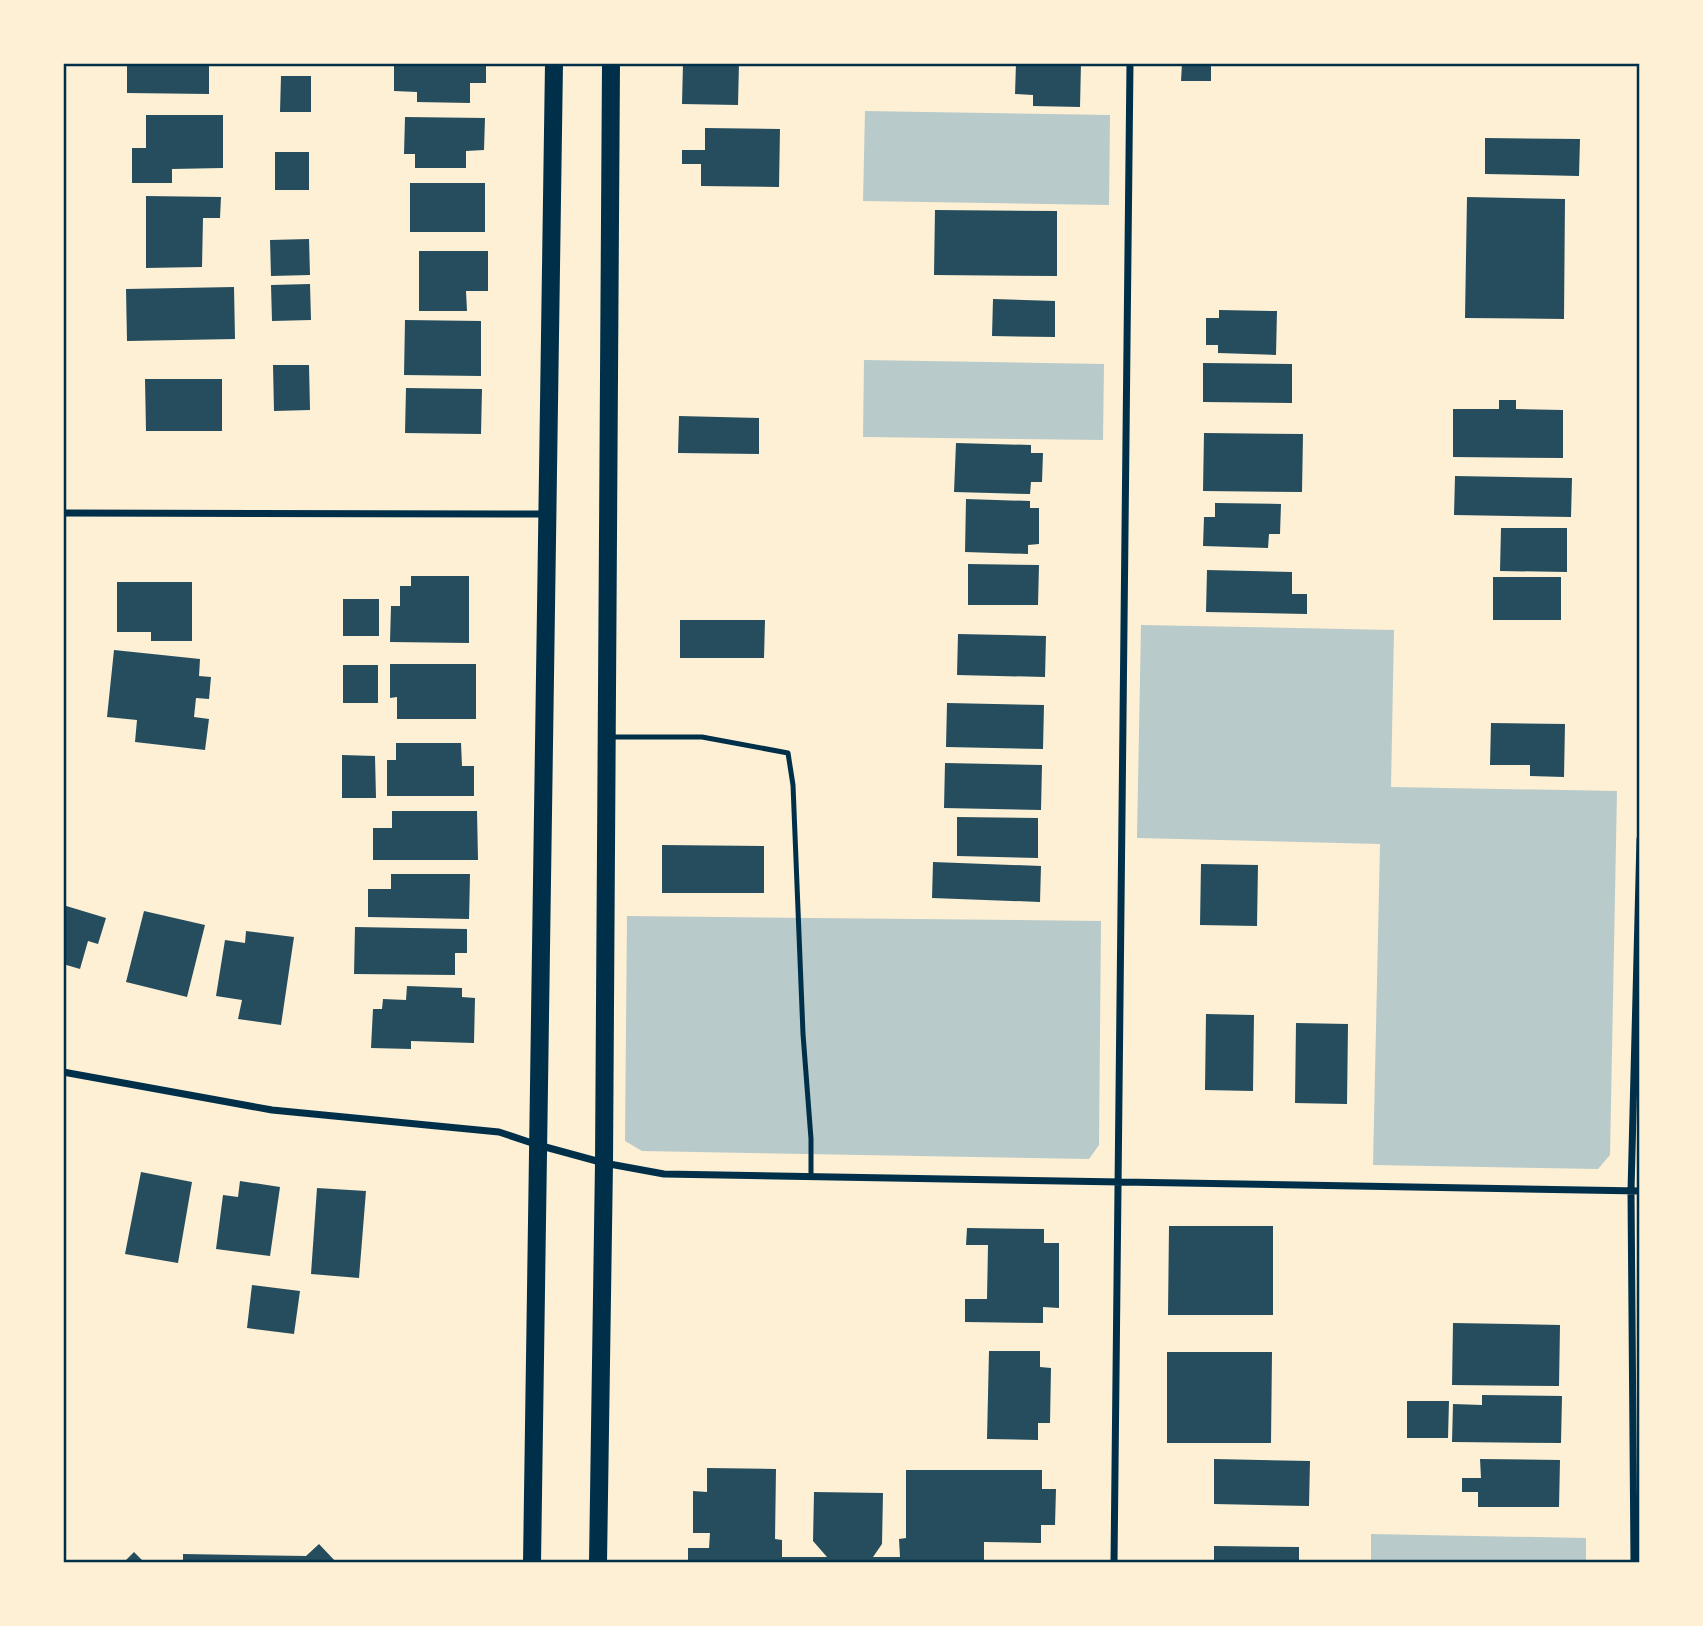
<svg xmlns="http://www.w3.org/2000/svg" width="1703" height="1626" font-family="Karla,sans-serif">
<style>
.green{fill:#b9caca}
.building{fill:#264d5e}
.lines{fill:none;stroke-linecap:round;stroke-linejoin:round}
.service{stroke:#003049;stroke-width:5}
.minor{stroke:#003049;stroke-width:7}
.primary{stroke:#003049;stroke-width:18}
.neatline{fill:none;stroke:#003049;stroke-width:2.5}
</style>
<rect width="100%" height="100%" fill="#fdf0d5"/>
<path class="green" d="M865,111L1110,115L1109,205L863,201Z
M864,360L1104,364L1103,440L863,437Z
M1141,625L1394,630L1391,787L1617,791L1610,1155L1598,1169L1373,1165L1380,844L1137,838Z
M627,916L1101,921L1099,1145L1089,1159L642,1151L625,1141Z
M1371,1534L1586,1538V1563H1371Z"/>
<path class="building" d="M127,63H209V94L127,93Z
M394,63H486V83H470V103L417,102V92L394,91Z
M683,63H739L738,105L682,104Z
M1016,63H1081L1080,107L1033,106V95L1015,94Z
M1182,63H1211V81H1181Z
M281,76H311V112H280Z
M146,115H223V168L172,169V183H132V148H146Z
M405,117L485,118L484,150L466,151V168H415V154H404Z
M705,128L780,129L779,187L701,186V164H682V150H705Z
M1485,138L1580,139L1579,176L1485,174Z
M275,152H309V190H275Z
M410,183H485V232H410Z
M146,196L221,197L220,218H203L202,267L146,268Z
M1467,197L1565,199L1564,319L1465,318Z
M935,210L1057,211V276L934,275Z
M309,239L310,275L271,276L270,240Z
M419,251H488V291H466L467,311H419Z
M310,284L311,320L272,321L271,285Z
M234,287L235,339L127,341L126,289Z
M993,299L1055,301V337L992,336Z
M1219,310L1277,311L1276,355L1218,353V345H1206V318H1219Z
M405,320L481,321V376L404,375Z
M1203,363L1292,364V403L1203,402Z
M273,365H309L310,410L274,411Z
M145,379H222V431H146Z
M406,388L482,389L481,434L405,433Z
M1499,400H1516V409L1563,410V458L1453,457V409H1499Z
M679,416L759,418V454L678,453Z
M1204,433L1303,434L1302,492L1203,491Z
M956,443L1031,445V453H1043L1042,482H1031L1030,494L954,492Z
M1455,476L1572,478L1571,517L1454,515Z
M966,499L1030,501V508H1039V544L1028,545V554L965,552Z
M1215,503L1281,504L1280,534H1269L1268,548L1203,546L1204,517H1215Z
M1501,528H1567V572L1500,571Z
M968,564L1039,565L1038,605H968Z
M1207,570L1292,572V594H1307V614L1206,612Z
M411,576H469V643L390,642L391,606H400V586H411Z
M1493,577H1561V620H1493Z
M117,582H192V641H151V632H117Z
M343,599H379V636H343Z
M680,620H765L764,658H680Z
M958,634L1046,636L1045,677L957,675Z
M114,650L200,659L199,676L211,677L209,699L196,698L194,717L209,719L205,750L135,742L137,720L107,717Z
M390,664H476V719H397V697L390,698Z
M343,665H378V703H343Z
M947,703L1044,705L1043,749L946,747Z
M1491,723L1565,724L1564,777L1530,776V765H1490Z
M396,743H461L462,766H474V796H387V760H396Z
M342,755L375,756L376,798H342Z
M945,763L1042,765L1041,810L944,808Z
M392,811H477L478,860H373V828H392Z
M957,817L1038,818V858L957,856Z
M662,845L764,846V893H662Z
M933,862L1041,866L1040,902L932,898Z
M1201,864L1258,865L1257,926L1200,925Z
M391,874H470L469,919L368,917V889H391Z
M63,905L106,918L98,944L88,941L80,969L63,964Z
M144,911L205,925L187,997L126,982Z
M355,927L467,929V953H455V975L354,974Z
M246,931L294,937L281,1025L238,1019L242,1000L216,996L225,940L245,943Z
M407,986L462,988V997L475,998L474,1043L411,1041V1049L371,1048L373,1009H382L383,999L406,1000Z
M1206,1014L1254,1015L1253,1091L1205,1090Z
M1296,1023L1348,1024L1347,1104L1295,1103Z
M141,1172L192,1182L178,1263L125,1254Z
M240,1181L280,1187L270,1256L216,1249L223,1195L238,1197Z
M317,1188L366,1191L359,1278L311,1274Z
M1169,1226H1273V1315H1168Z
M967,1228L1044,1229V1243H1059V1308L1043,1307V1323L965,1322V1299H987L988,1245H966Z
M252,1285L300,1291L294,1334L247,1328Z
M1453,1323L1560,1325L1559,1386L1452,1385Z
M989,1351H1040V1367L1051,1368L1050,1423H1038V1440L987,1439Z
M1167,1352H1272L1271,1443H1167Z
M1482,1395L1562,1396L1561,1443L1452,1442L1453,1404L1482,1405Z
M1407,1401H1449L1448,1438H1407Z
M1214,1459L1310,1461L1309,1506L1214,1504Z
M1480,1459L1560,1460L1559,1507H1478V1492H1462V1478H1481Z
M707,1468L776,1469L775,1539L782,1540V1557H827L813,1541L814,1492L883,1493L882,1544L873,1557H900L899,1539L906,1538V1470H1042V1489H1056L1055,1525H1041V1543L984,1542V1563H688V1548H709L710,1533H693V1491L707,1492Z
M319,1544L337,1563H183V1554L306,1556Z
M1214,1546L1299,1547V1563H1214Z
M134,1552L145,1563H123Z"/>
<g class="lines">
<path class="service" d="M611,737H702L788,753L793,785L803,1034L811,1139V1177"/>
<path class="minor" d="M63,513L547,514
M63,1072L272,1110L499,1132L538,1145L604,1163L664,1174L1640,1191
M1114,1563L1130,63
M1634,1563L1631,1191L1640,839"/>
<path class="primary" d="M532,1563L554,63
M598,1563L604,1163L611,63"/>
</g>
<rect width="1703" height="1626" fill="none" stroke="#fdf0d5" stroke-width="130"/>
<rect x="65" y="65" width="1573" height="1496" class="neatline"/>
</svg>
